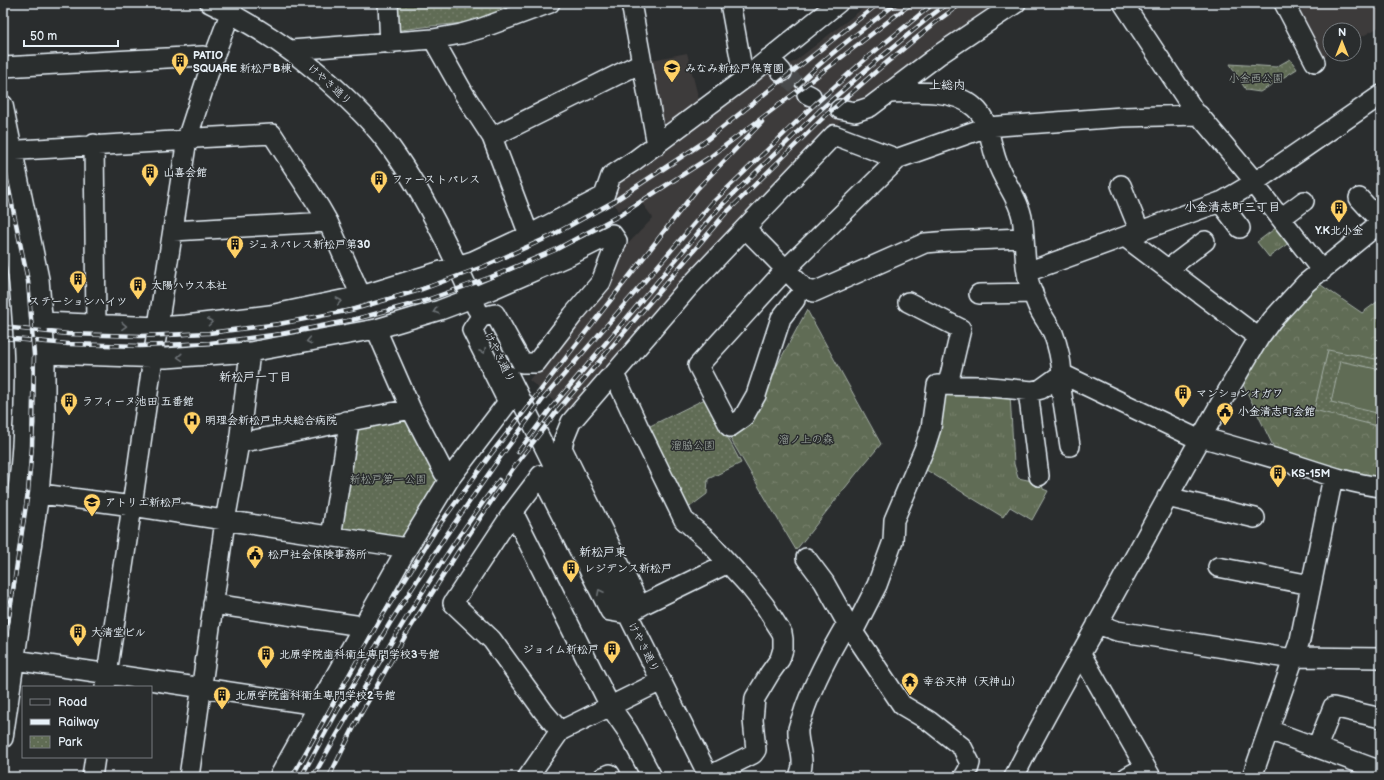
<svg xmlns="http://www.w3.org/2000/svg" width="1384" height="780" font-family="'Balsamiq Sans','Klee One',sans-serif">
<style>
.built{fill:#3d3a3a}
.grass{fill:url(#grass-tufts);stroke:#a4aea6}
.forest{fill:url(#forest-crowns);stroke:#a4aea6}
.park{fill:url(#park-dots);stroke:#a4aea6}
.pitch{fill:#606c54;stroke:#a4aea6}
.lines{fill:none;stroke-linecap:round;stroke-linejoin:round}
.minor-tunnel{stroke:#464a4c;stroke-width:19;stroke-dasharray:19 10;stroke-linecap:butt}
.minor-casing{stroke:#e8f1f8;stroke-width:22}
.minor{stroke:#2a2d2e;stroke-width:19}
.rail-casing{stroke:#e8f1f8;stroke-width:4.5}
.rail{stroke:#2a2d2e;stroke-width:3;stroke-dasharray:9;stroke-linecap:butt}
.oneway{stroke:#6c7275}
.labels{text-anchor:middle;stroke-width:3;stroke-linejoin:round;paint-order:stroke}
.poi-label{font-size:11px;font-weight:bold;fill:#e8f1f8;stroke:#2a2d2e;text-anchor:start}
.park-label{font-size:11px;fill:#abb5ae;stroke:#2a2d2e}
.street-label{font-size:11px;fill:#e8f1f8;stroke:#2a2d2e}
.neighbourhood-label{font-size:12px;font-weight:bold;fill:#e8f1f8;stroke:#2a2d2e}
</style>
<defs>
<pattern id="grass-tufts" width="24" height="20" patternUnits="userSpaceOnUse"><rect width="24" height="20" fill="#606c54"/><path d="M3 7l-1-3M5 7V3M7 7l1-3M15 17l-1-3M17 17v-4M19 17l1-3" fill="none" stroke="#77816d"/></pattern>
<pattern id="forest-crowns" width="20" height="18" patternUnits="userSpaceOnUse"><rect width="20" height="18" fill="#606c54"/><path d="M2 6a3 3 0 1 1 6 0M12 15a3 3 0 1 1 6 0" fill="none" stroke="#77816d"/></pattern>
<pattern id="park-dots" width="8" height="8" patternUnits="userSpaceOnUse"><rect width="8" height="8" fill="#606c54"/><path d="M2 2h.1M6 6h.1" fill="none" stroke="#77816d" stroke-width="1.8" stroke-linecap="round"/></pattern>
</defs>
<rect width="100%" height="100%" fill="#2a2d2e"/>
<filter id="ink" filterUnits="userSpaceOnUse"><feTurbulence type="fractalNoise" baseFrequency=".025" numOctaves="2"/><feDisplacementMap in="SourceGraphic" scale="8" xChannelSelector="R" yChannelSelector="G"/><feConvolveMatrix kernelMatrix="1 2 1 2 8 2 1 2 1" color-interpolation-filters="sRGB"/></filter>
<g filter="url(#ink)">
<path class="built" d="M870,3H1005L863,102L852,99L834,114L843,118L765,198L571,416L529,380L584,314L620,252L653,218L639,199L618,211L608,193L623,174L758,74L773,75L795,61Z
M1315,3H1381V26L1354,41V30H1330V54L1320,59L1297,12Z
M687,53L700,104L660,136L646,61Z"/>
<path class="grass" d="M1281,224L1293,240L1269,257L1257,242Z
M943,394L1010,395L1014,464L1018,478L1042,483L1043,489L1048,491L1032,520L1010,507L1003,517L923,468Z"/>
<path class="forest" d="M1318,283L1362,313L1381,299V477L1330,470L1276,452L1243,384L1261,351L1281,321Z
M807,310L881,444L860,469L796,550L727,433L746,423Z"/>
<path class="park" d="M393,3H533L487,21L431,26L393,31Z
M1290,59L1297,69L1260,92L1246,90L1230,64L1276,67Z
M1328,350L1381,360V427L1314,410Z
M707,398L741,463L708,479L707,494L687,509L646,428Z
M405,416L410,419L437,480L436,487L405,538L399,541L338,533L350,429Z"/>
<path class="pitch" d="M1340,361L1381,370V414L1331,402Z"/>
<g class="lines">
<path class="minor-tunnel" d="M782,72L807,94
M811,96L840,109"/>
<g class="minor-casing">
<path id="minor" d="M210,3C260,27 302,56 342,94C358,109 373,124 386,141C423,190 452,253 477,309
M388,3L390,44
M631,3L657,145
M730,3L744,79
M1123,3L1197,115
M1284,3L1315,62
M433,39L464,94L492,137L529,235
M291,50L433,39L461,34L482,28L550,3
M769,58L782,72
M3,67L203,56L213,59
M889,93C915,92 954,89 974,107C990,120 990,144 997,162C1003,181 1018,197 1022,217C1026,241 1023,267 1031,289C1034,296 1036,303 1039,309C1043,317 1049,325 1053,333C1058,346 1061,360 1062,374L1200,440
M807,94L811,96
M3,105L39,279L45,354V424L39,493L3,738
M840,109L855,112L870,107L940,54L1016,3
M492,137L641,63
M94,144L96,324
M3,151L174,141L196,138L272,134L320,208L328,222
M1253,183L1322,271
M1121,185L1140,232
M3,197C9,226 16,255 19,284C25,337 26,392 22,445C19,495 11,544 3,593
M1359,198L1381,222
M1220,202L1240,228
M1281,218L1304,201
M745,228L834,135L895,158H899L987,127L1122,117L1199,115L1255,182
M173,231L328,222L338,244L361,296
M1125,237L1259,338
M1168,269L1205,241
M1027,272L1223,201L1252,184L1381,95
M979,294L1033,293
M795,300L781,318L756,395L743,418L730,427L698,366L786,269L899,158
M908,302L961,329L948,384
M43,322L158,327L186,325L270,315L361,296L473,261L529,235L604,196L611,176L634,161L744,79L838,3
M376,329L411,409L444,473L450,478
M45,354L166,358L250,352L376,329L440,310L472,298L566,257L612,234L617,241L601,282L573,315L536,363H522L495,314L481,317L472,330L508,402L450,478L406,550L318,707
M614,374L608,379L571,422L564,439L562,448L635,596L627,614
M509,376L709,777
M1059,376L1070,446
M1028,391L1039,476
M1201,437C1229,445 1256,453 1284,461C1316,471 1347,483 1381,487
M239,443L411,409
M26,492L132,506L401,547L406,550
M1167,497L1255,518
M513,512L610,706L628,732L652,777
M331,537L348,430L346,421
M806,558L824,582L847,623L902,705L929,721L962,747L970,763L968,770L964,777
M1218,567L1311,585
M213,604L355,625L362,627
M1097,624L1117,631L1293,659
M853,632L877,585L893,541L894,520L925,447L931,428L937,385L980,386L1033,391L1041,389L1062,374
M1081,654L1151,777
M1294,657L1381,658
M15,660L311,704L318,707L279,777
M105,687L130,520L153,358L187,139L213,59L234,3
M1269,730L1381,771
M560,731L544,712L492,640L453,603L513,512L541,475L610,611L627,614L646,603L728,563
M1317,747L1333,707L1381,718
M709,776L753,754L756,750L753,720L755,698L770,673L780,659L783,649V639L782,633L765,606L750,587L707,540L684,520L639,428L614,374L687,289L745,228L804,288L814,292L925,243L949,241L1024,238
M92,777L95,757
M189,777L225,521L239,443L250,352
M528,777L560,731L661,681
M603,777L610,774L611,777
M799,777C800,772 803,767 802,762C802,751 797,740 798,729C800,722 803,715 805,708C816,678 831,650 847,623
M1014,777C1047,710 1086,646 1122,580C1167,499 1211,417 1259,338L1272,320L1306,283L1381,222
M1127,777L1145,767
M1252,777L1300,640L1333,477"/>
</g>
<use href="#minor" class="minor"/>
<g class="rail-casing">
<path id="rail" d="M797,86C827,55 863,29 897,3
M3,161L28,281L34,355L32,446L28,492L3,655
M3,327L68,334L141,336L209,333L279,324L351,310L420,290L485,266L549,237L613,202L704,142L879,3
M3,338L68,344L140,346L210,343L281,334L352,320L424,301L491,277L555,250L620,215L710,157L808,83L912,3
M518,452L552,407L720,207L819,111L875,62L932,15L948,3
M292,777L381,618L435,531L491,454L697,189L762,122
M301,777L338,710L390,623L445,537L499,459L544,398L712,203L815,104L870,55L934,3
M313,777C358,697 404,618 455,542C469,521 484,501 499,480
M329,777L358,719L407,633L461,547L512,470L557,411L725,214L825,116L880,68L936,22L962,3"/>
</g>
<use href="#rail" class="rail"/>
</g>
<defs><path id="oneway-chevron" d="M-2-3.5L2.5 0L-2 3.5" fill="none" stroke-width="1.6" stroke-linecap="round" stroke-linejoin="round"/></defs>
<g class="oneway">
<use href="#oneway-chevron" transform="translate(339 301) rotate(-11)"/>
<use href="#oneway-chevron" transform="translate(436 311) rotate(163)"/>
<use href="#oneway-chevron" transform="translate(210 322) rotate(-7)"/>
<use href="#oneway-chevron" transform="translate(124 326) rotate(2)"/>
<use href="#oneway-chevron" transform="translate(309 341) rotate(169)"/>
<use href="#oneway-chevron" transform="translate(483 351) rotate(64)"/>
<use href="#oneway-chevron" transform="translate(180 357) rotate(176)"/>
<use href="#oneway-chevron" transform="translate(600 592) rotate(-117)"/>
</g>
</g>
<defs>
<g id="building-pin" transform="scale(0.9)"><path d="M0 17L-7.5 6A9.5 9.5 0 1 1 7.5 6Z" fill="#ffd166" stroke="#2a2d2e"/><path d="M-4-6H4V6H1V3H-1V6H-4ZM-2.5-4.3h1.7v1.8h-1.7ZM.8-4.3h1.7v1.8H.8ZM-2.5-1h1.7V.8h-1.7ZM.8-1h1.7V.8H.8Z" fill="#111"/></g>
<g id="school-pin" transform="scale(0.9)"><path d="M0 17L-7.5 6A9.5 9.5 0 1 1 7.5 6Z" fill="#ffd166" stroke="#2a2d2e"/><path d="M0-5L7-2L0 1L-7-2ZM-4 1L0 2.5L4 1V4Q0 6-4 4Z" fill="#111"/></g>
<g id="civic-pin" transform="scale(0.9)"><path d="M0 17L-7.5 6A9.5 9.5 0 1 1 7.5 6Z" fill="#ffd166" stroke="#2a2d2e"/><path d="M-.6-6.5H3V-4.5H.6V-3L4-1V1h2V6H-6V1h2V-1L-.6-3ZM-1.2 2.5V6h2.4V2.5Z" fill="#111"/></g>
<g id="hospital-pin" transform="scale(0.9)"><path d="M0 17L-7.5 6A9.5 9.5 0 1 1 7.5 6Z" fill="#ffd166" stroke="#2a2d2e"/><path d="M-5-5h3v3.5h4V-5h3V5h-3V1.5h-4V5h-3Z" fill="#111"/></g>
<g id="university-pin" transform="scale(0.9)"><path d="M0 17L-7.5 6A9.5 9.5 0 1 1 7.5 6Z" fill="#ffd166" stroke="#2a2d2e"/><path d="M0-5L7-2L0 1L-7-2ZM-4 1L0 2.5L4 1V4Q0 6-4 4Z" fill="#111"/></g>
<g id="temple-pin" transform="scale(0.9)"><path d="M0 17L-7.5 6A9.5 9.5 0 1 1 7.5 6Z" fill="#ffd166" stroke="#2a2d2e"/><path d="M0-6L5-2H3V0L6.5 2.5H4V6H1.5V3h-3V6H-4V2.5H-6.5L-3 0V-2H-5Z" fill="#111"/></g>
</defs>
<g fill-rule="evenodd">
<use href="#building-pin" x="180" y="61"/>
<use href="#school-pin" x="672" y="68"/>
<use href="#building-pin" x="150" y="172"/>
<use href="#building-pin" x="379" y="179"/>
<use href="#building-pin" x="1339" y="208"/>
<use href="#building-pin" x="235" y="244"/>
<use href="#building-pin" x="78" y="279"/>
<use href="#building-pin" x="138" y="285"/>
<use href="#building-pin" x="1183" y="393"/>
<use href="#building-pin" x="69" y="401"/>
<use href="#civic-pin" x="1225" y="411"/>
<use href="#hospital-pin" x="192" y="420"/>
<use href="#building-pin" x="1278" y="473"/>
<use href="#university-pin" x="92" y="502"/>
<use href="#civic-pin" x="255" y="554"/>
<use href="#building-pin" x="571" y="568"/>
<use href="#building-pin" x="78" y="632"/>
<use href="#building-pin" x="612" y="649"/>
<use href="#building-pin" x="266" y="654"/>
<use href="#temple-pin" x="910" y="681"/>
<use href="#building-pin" x="222" y="695"/>
</g>
<g class="labels">
<g class="poi-label">
<text x="193" y="59">PATIO<tspan x="193" dy="13">SQUARE 新松戸B棟</tspan></text>
<text x="685" y="72">みなみ新松戸保育園</text>
<text x="163" y="176">山喜会館</text>
<text x="392" y="183">ファーストパレス</text>
<text x="1339" y="234" text-anchor="middle">Y.K北小金</text>
<text x="248" y="248">ジュネパレス新松戸第30</text>
<text x="151" y="289">太陽ハウス本社</text>
<text x="78" y="305" text-anchor="middle">ステーションハイツ</text>
<text x="1196" y="397">マンションオガワ</text>
<text x="82" y="405">ラフィーヌ池田 五番館</text>
<text x="1238" y="415">小金清志町会館</text>
<text x="205" y="424">明理会新松戸中央総合病院</text>
<text x="1291" y="477">KS-15M</text>
<text x="105" y="506">アトリエ新松戸</text>
<text x="268" y="558">松戸社会保険事務所</text>
<text x="584" y="572">レジデンス新松戸</text>
<text x="91" y="636">大清堂ビル</text>
<text x="599" y="653" text-anchor="end">ジョイム新松戸</text>
<text x="279" y="658">北原学院歯科衛生専門学校3号館</text>
<text x="923" y="685">幸谷天神（天神山）</text>
<text x="235" y="699">北原学院歯科衛生専門学校2号館</text>
</g>
<g class="park-label">
<text x="1256" y="82">小金西公園</text>
<text x="806" y="443">溜ノ上の森</text>
<text x="693" y="449">溜脇公園</text>
<text x="388" y="483">新松戸第一公園</text>
</g>
<g class="street-label">
<text transform="translate(330 84) rotate(42)" y="4">けやき通り</text>
<text transform="translate(500 357) rotate(64)" y="4">けやき通り</text>
<text transform="translate(644 647) rotate(63)" y="4">けやき通り</text>
</g>
<g class="neighbourhood-label">
<text x="947" y="89">上総内</text>
<text x="1232" y="211">小金清志町三丁目</text>
<text x="255" y="381">新松戸一丁目</text>
<text x="603" y="556">新松戸東</text>
</g>
</g>
<rect width="1384" height="780" fill="none" stroke="#2a2d2e" stroke-width="16"/>
<rect x="8" y="8" width="1368" height="764" fill="none" stroke="#e8f1f8" stroke-width="1.5" filter="url(#ink)"/>
<rect x="22" y="686" width="130" height="72" fill="#2a2d2e" stroke="#767b7f"/>
<rect x="30" y="699" width="20" height="6" fill="#2a2d2e" stroke="#767b7f"/>
<text x="58" y="706" font-size="12" fill="#e8f1f8">Road</text>
<rect x="30" y="719" width="20" height="6" fill="#e8f1f8" stroke="#767b7f"/>
<text x="58" y="726" font-size="12" fill="#e8f1f8">Railway</text>
<rect x="30" y="736" width="20" height="12" fill="url(#park-dots)" stroke="#767b7f"/>
<text x="58" y="746" font-size="12" fill="#e8f1f8">Park</text>
<g transform="translate(1342 42)"><circle r="19" fill="#2a2d2e" stroke="#767b7f"/>
<path d="M0-3L7 15L0 10L-7 15Z" fill="#ffd166"/>
<text y="-6" font-size="11" font-weight="bold" text-anchor="middle" fill="#e8f1f8">N</text>
</g>
<path d="M24 40v6h94v-6" fill="none" stroke="#e8f1f8" stroke-width="2"/>
<text x="30" y="40" font-size="12" fill="#e8f1f8" stroke="#2a2d2e" stroke-width="3" paint-order="stroke">50 m</text>
</svg>
